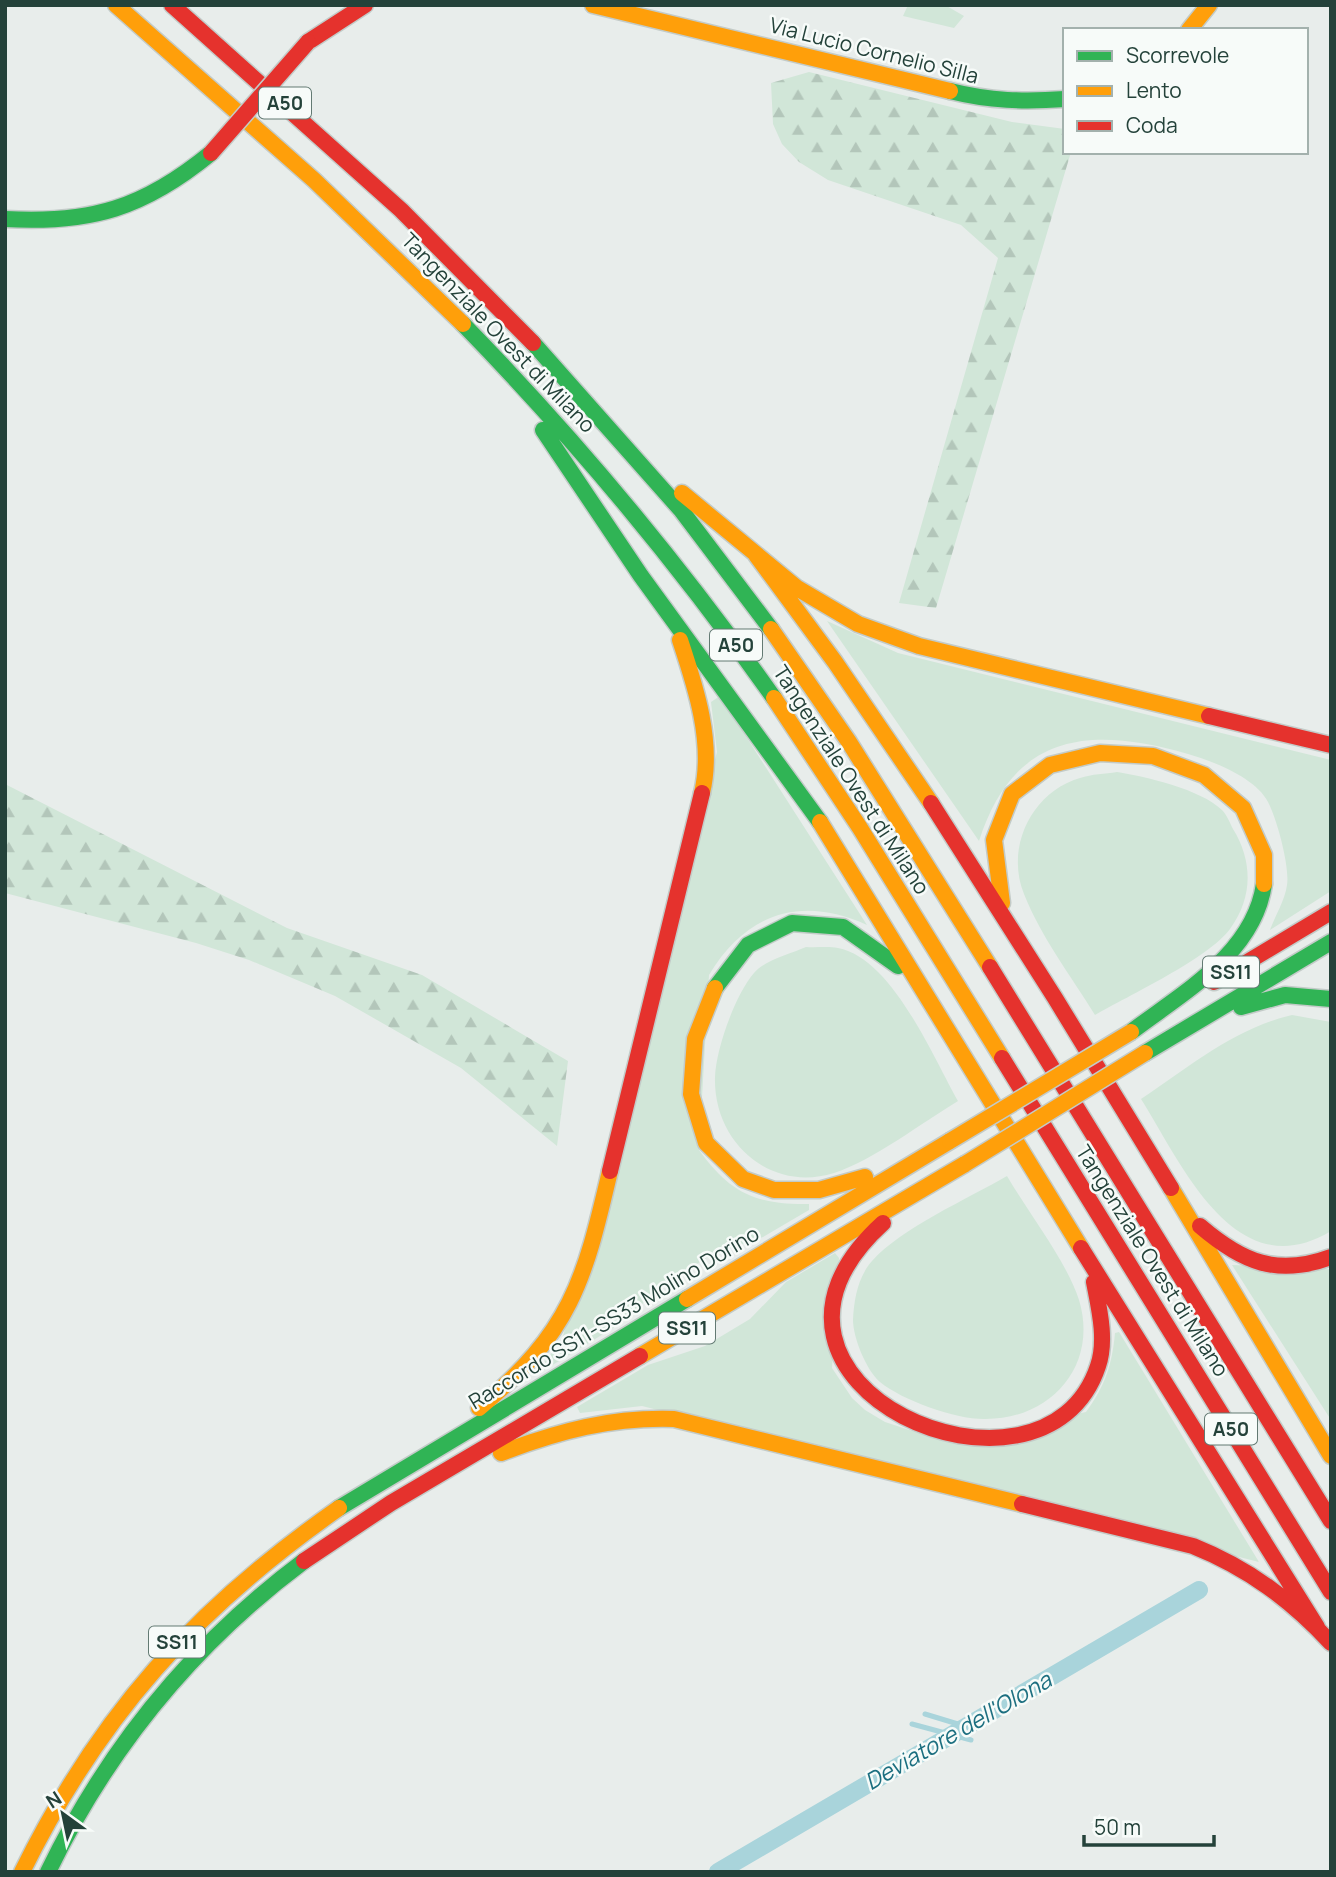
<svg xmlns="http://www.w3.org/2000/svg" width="1336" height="1877" font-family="Manrope,sans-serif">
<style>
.green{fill:#d1e6d8}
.forest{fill:url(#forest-firs)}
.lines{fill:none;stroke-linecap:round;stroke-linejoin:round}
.stream{stroke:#a9d4db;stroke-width:5}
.canal{stroke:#a9d4db;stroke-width:18}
.fast-casing{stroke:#c3cbc8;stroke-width:19}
.slow-casing{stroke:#c3cbc8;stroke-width:19}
.jam-casing{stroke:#c3cbc8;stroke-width:19}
.fast{stroke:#30b455;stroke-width:16}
.slow{stroke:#ff9f0a;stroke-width:16}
.jam{stroke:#e5322d;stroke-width:16}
.slow-bridge-casing{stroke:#c3cbc8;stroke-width:19;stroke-linecap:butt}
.jam-bridge-casing{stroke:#c3cbc8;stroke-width:19;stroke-linecap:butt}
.slow-bridge{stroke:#ff9f0a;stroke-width:16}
.jam-bridge{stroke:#e5322d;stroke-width:16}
.labels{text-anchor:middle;stroke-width:5;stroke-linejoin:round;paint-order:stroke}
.shield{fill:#f7fbf9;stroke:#637a73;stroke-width:2}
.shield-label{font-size:19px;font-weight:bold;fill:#24423a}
.street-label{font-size:21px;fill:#24423a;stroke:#f7fbf9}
.water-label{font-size:23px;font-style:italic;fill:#1c6f80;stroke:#f7fbf9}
</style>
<defs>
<pattern id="forest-firs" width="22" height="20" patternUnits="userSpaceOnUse" patternTransform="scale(1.75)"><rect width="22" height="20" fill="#d1e6d8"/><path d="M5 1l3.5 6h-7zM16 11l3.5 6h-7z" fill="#b3c6ba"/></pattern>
</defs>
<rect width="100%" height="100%" fill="#e8edeb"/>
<path class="green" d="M908,5H945L964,16L954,28L903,16Z
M827,621L898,653L1331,760V891L1270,930C1275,916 1285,900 1287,885C1290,867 1277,819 1268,802C1256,778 1213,761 1188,754C1090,726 1014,732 979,841Z
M720,696L867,925C801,895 746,913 709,975L699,1150C730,1193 756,1205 809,1204V1210L763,1237L713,1254L660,1287L623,1322L541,1372L539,1369L562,1340L717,752L711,702Z
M1117,772C1147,777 1200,789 1222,810C1227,815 1230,823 1233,829C1253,861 1253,898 1230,929C1209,958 1128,996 1095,1015C1071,976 1041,937 1024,894C1005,847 1032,792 1080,778C1092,774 1105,774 1117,772Z
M806,947C816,948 828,946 838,948C892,958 933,1057 958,1101C923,1122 872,1161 834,1173C770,1193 713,1142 715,1077C716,1049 735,995 754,973C765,960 790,954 806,947Z
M1292,1015L1331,1022V1231C1235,1289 1182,1164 1141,1099C1189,1067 1235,1028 1292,1015Z
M1007,1176C1028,1212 1067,1262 1079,1300C1099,1366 1050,1420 984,1419C954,1419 902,1400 880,1382C866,1370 853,1337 853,1320C854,1299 858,1277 872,1261C900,1229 969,1198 1007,1176Z
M835,1253L839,1258L832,1368L852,1398L865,1410L885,1422L946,1442L1086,1412C1105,1386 1112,1365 1115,1333L1119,1332L1259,1562L642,1406L580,1413L577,1407L648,1365L705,1346L750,1319L786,1282Z
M1232,1265L1331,1269V1420Z"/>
<path class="forest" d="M809,72L1012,122L1065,129V152H1071L936,608L899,603L998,258L961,225L828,180L799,162L782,144L773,124L771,83Z
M5,784L287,928L422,975L568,1061L557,1146L461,1068L335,996L249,960L196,943L5,893Z"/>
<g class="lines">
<path class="stream" d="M925,1714L971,1728
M912,1724L971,1740"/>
<path class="canal" d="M718,1872L1199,1590"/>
<g class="fast-casing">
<path id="fast" d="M950,91C990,101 1024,102 1065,99
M5,219C91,224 144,208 211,153
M463,324C577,441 680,565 774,698
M533,343L681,510L771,629
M543,430L641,576L820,822
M715,988L748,945L792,923L843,927L898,966
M1241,1007L1285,995L1331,999
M1131,1032C1182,993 1254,954 1264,884
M1145,1053L1331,942
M339,1508L687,1299
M48,1872C108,1748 193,1644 304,1561"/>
</g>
<g class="slow-casing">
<path id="slow" d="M116,5L314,180L463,324
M593,5L950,91
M1189,30L1209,5
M682,493L797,588L858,624L919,646L1209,716
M756,555L835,662L931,803
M771,629L849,742L990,967
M680,640C696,688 714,743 702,793
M774,698L860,828L1002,1058
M820,822L1081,1248
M1002,903L994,840L1012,794L1050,765L1100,753L1153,756L1204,775L1243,808L1264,855V884
M715,988L695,1039L691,1094L706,1143L743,1179L774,1190H819L865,1177
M1171,1188L1331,1456
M687,1299L950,1141
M640,1356L965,1164
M479,1408C571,1332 584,1282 610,1171
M501,1453C559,1431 611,1417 674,1419L1022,1504
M22,1872C100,1714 195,1609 339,1508"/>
</g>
<g class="jam-casing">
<path id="jam" d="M172,5L401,210L533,343
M308,42L365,5
M1209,716L1331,745
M931,803L1055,998L1171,1188
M990,967L1331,1521
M1214,982L1331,912
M1002,1058L1331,1592
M610,1171L702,793
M883,1223C705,1384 1044,1530 1098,1366C1107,1340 1099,1308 1094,1282
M1200,1226C1242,1262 1277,1277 1331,1257
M1081,1248L1317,1627
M1022,1504L1193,1546C1248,1568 1291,1600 1331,1643
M304,1561L391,1503L640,1356"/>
</g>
<use href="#fast" class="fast"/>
<use href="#slow" class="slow"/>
<use href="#jam" class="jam"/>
<g class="slow-bridge-casing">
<path id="slow-bridge" d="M950,1141L1131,1032
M965,1164L1145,1053"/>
</g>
<g class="jam-bridge-casing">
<path id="jam-bridge" d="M211,153L308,42"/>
</g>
<use href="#slow-bridge" class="slow-bridge"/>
<use href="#jam-bridge" class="jam-bridge"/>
</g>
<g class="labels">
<g class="shield">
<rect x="259" y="87.5" width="52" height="31" rx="5"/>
<rect x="710" y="629.5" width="52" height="31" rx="5"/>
<rect x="1203" y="956.5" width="56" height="31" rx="5"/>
<rect x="659" y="1312.5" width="56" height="31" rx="5"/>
<rect x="1205" y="1413.5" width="52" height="31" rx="5"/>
<rect x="149" y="1626.5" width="56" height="31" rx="5"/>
</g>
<g class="shield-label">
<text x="285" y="110">A50</text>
<text x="736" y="652">A50</text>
<text x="1231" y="979">SS11</text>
<text x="687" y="1335">SS11</text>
<text x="1231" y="1436">A50</text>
<text x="177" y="1649">SS11</text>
</g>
<g class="street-label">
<text transform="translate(874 51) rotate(14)" y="7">Via Lucio Cornelio Silla</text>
<text transform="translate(498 333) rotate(46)" y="7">Tangenziale Ovest di Milano</text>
<text transform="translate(851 780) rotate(57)" y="7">Tangenziale Ovest di Milano</text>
<text transform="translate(1152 1261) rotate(58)" y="7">Tangenziale Ovest di Milano</text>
<text transform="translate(614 1318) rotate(-31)" y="7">Raccordo SS11-SS33 Molino Dorino</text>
</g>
<g class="water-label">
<text transform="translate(958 1731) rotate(-30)" y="8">Deviatore dell'Olona</text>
</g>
</g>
<rect width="1336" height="1877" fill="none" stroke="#24423a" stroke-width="14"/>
<rect x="1063" y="28" width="245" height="126" fill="#f7fbf9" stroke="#a3b1ad" stroke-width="2"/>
<rect x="1077" y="51" width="35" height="10" fill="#30b455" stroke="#a3b1ad" stroke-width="2"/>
<text x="1126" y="63" font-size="21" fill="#24423a">Scorrevole</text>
<rect x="1077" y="86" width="35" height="10" fill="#ff9f0a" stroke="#a3b1ad" stroke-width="2"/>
<text x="1126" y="98" font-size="21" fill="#24423a">Lento</text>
<rect x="1077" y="121" width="35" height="10" fill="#e5322d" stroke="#a3b1ad" stroke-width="2"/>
<text x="1126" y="133" font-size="21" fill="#24423a">Coda</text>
<g transform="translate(63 1814) rotate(327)" stroke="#f7fbf9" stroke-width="5" paint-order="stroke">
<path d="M0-5L12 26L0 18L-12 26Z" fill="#24423a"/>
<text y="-10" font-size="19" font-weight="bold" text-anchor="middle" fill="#24423a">N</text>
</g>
<path d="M1084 1835v10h130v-10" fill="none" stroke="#24423a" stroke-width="3.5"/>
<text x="1094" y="1835" font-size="21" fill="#24423a" stroke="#f7fbf9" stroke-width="5" paint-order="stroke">50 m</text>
</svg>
